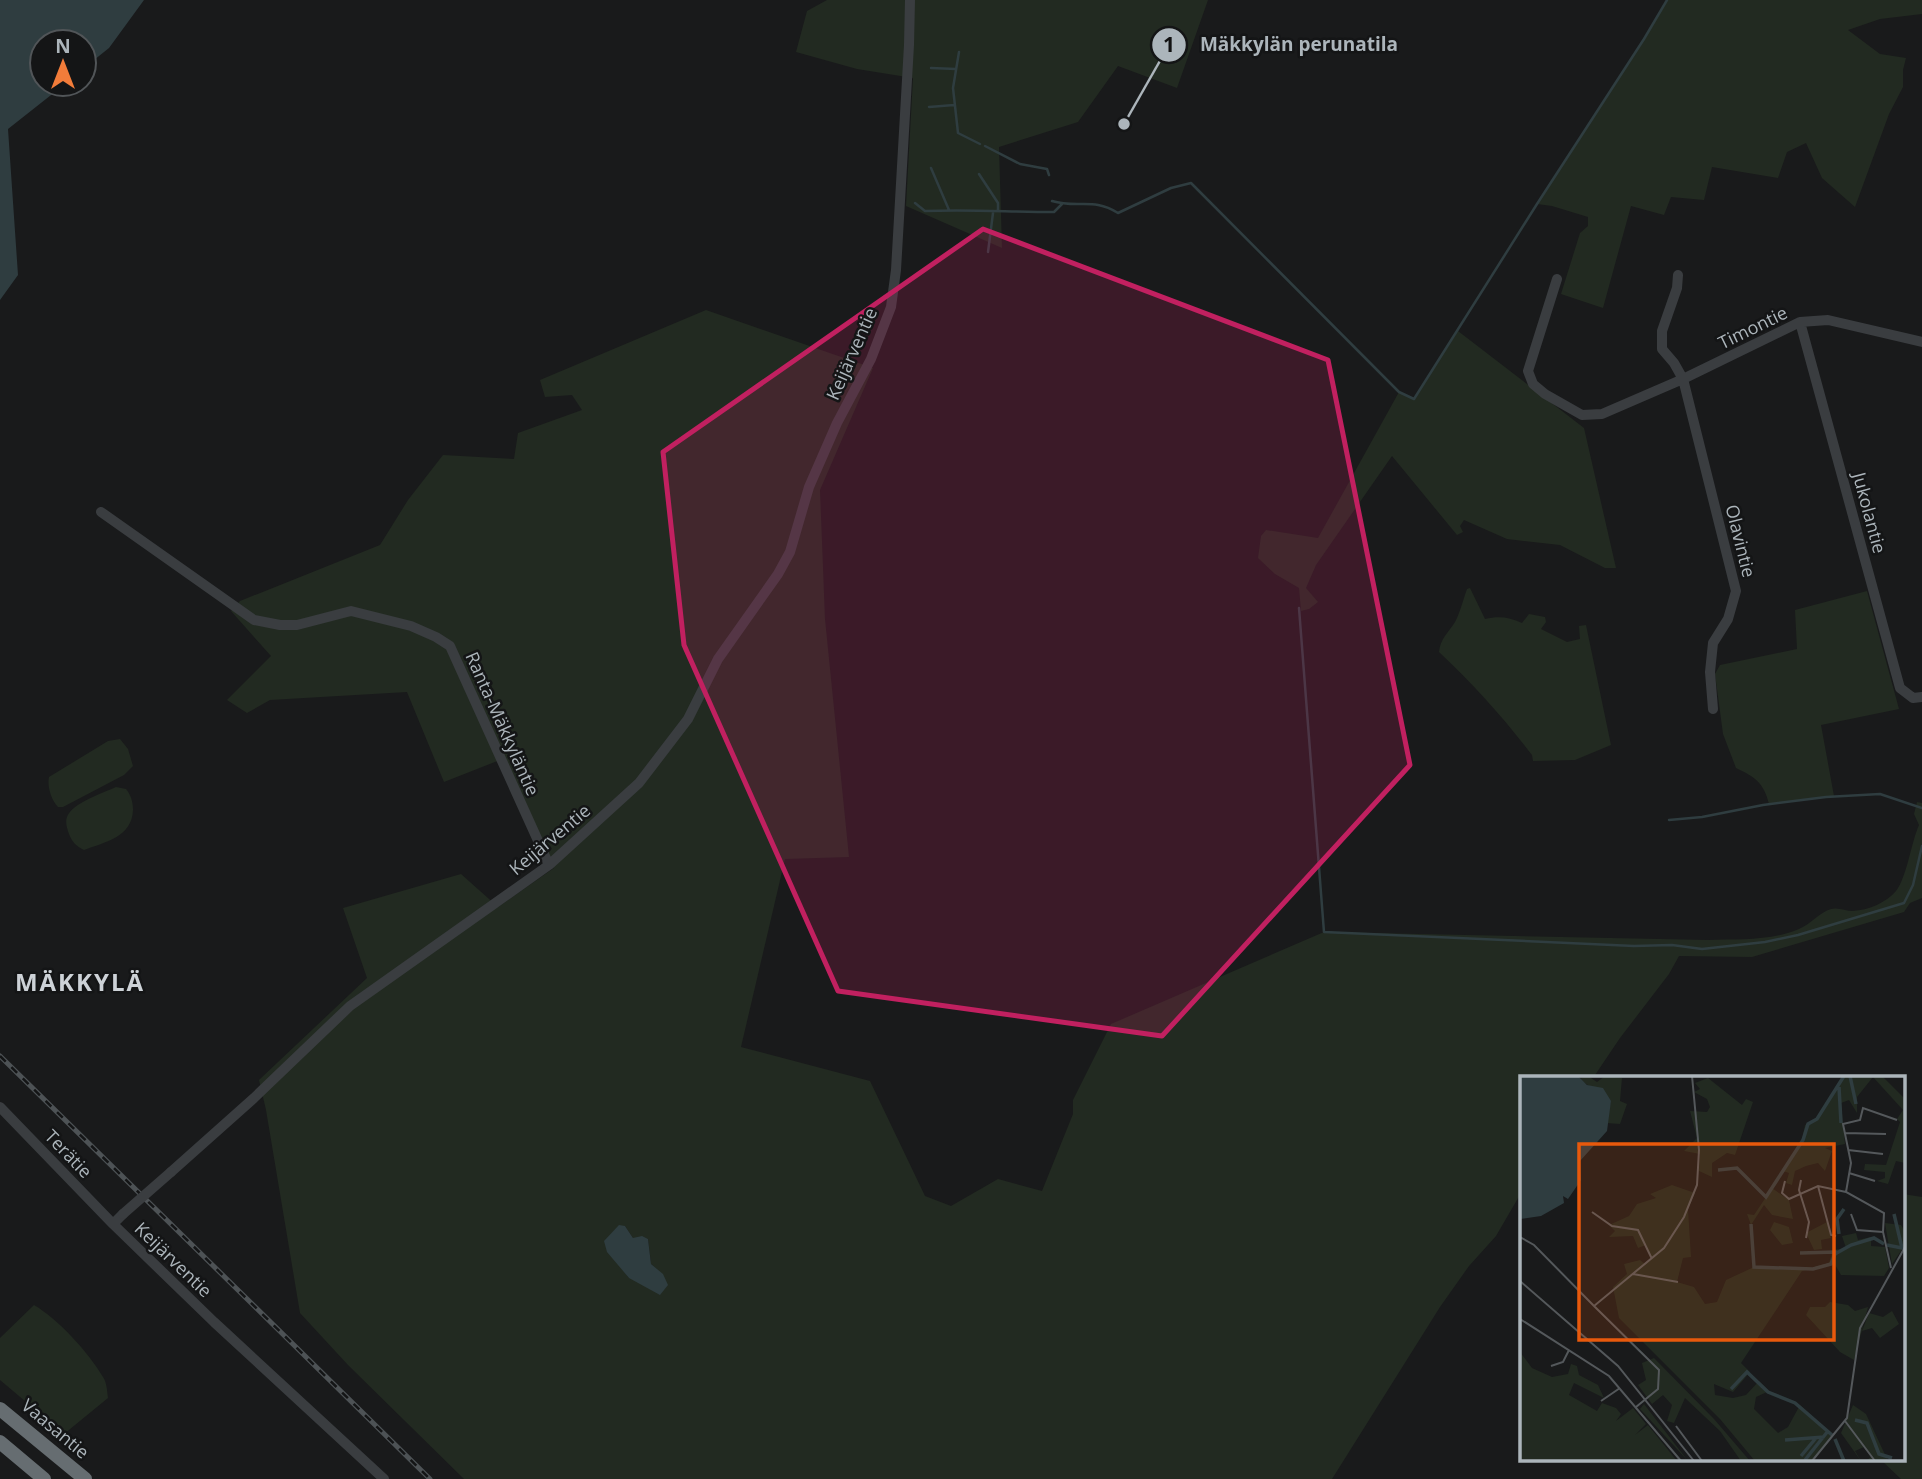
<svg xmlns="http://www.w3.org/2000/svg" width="1922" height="1479" font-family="'Open Sans',sans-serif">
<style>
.green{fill:#222a21;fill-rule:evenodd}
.water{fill:#2f3d40}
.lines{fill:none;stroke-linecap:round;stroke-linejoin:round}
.stream{stroke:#2f3d40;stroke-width:2.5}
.minor{stroke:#3a3d40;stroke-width:10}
.highway{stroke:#666d71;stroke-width:14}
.rail-casing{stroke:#4d5255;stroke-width:5}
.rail{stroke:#141516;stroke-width:2.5;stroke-dasharray:8;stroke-linecap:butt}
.minor-bridge{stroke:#3a3d40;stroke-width:10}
.marked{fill:#c12060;fill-opacity:0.2;stroke:#c12060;stroke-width:5;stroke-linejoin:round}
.labels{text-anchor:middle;stroke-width:5;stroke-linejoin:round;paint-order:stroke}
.street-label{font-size:18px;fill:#acb5bb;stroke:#141516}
.district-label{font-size:24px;font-weight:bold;letter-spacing:2px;fill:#cdd2d7;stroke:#141516}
.inset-river{fill:none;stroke:#2f3d40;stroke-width:3.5}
.inset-road{fill:none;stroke:#54585b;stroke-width:2}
.view{fill:#e8590c;fill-opacity:0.15;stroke:#e8590c;stroke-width:3.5}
.inset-edge{fill:none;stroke:#acb5bb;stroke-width:3.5}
.leader{fill:none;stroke:#acb5bb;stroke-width:2.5}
.callout-dot{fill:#acb5bb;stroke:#141516;stroke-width:2.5}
.mark-label{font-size:21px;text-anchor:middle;font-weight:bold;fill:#111}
.callout-label{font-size:19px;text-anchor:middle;font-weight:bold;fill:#acb5bb;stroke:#141516;stroke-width:5;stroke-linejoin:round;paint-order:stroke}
</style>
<rect width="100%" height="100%" fill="#191a1b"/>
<path class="green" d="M827,0H1208L1177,88L1118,66L1078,122L999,147L1002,248L906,206L913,78L857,69L796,52L807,11Z
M1667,0H1922V14L1880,19L1848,30L1880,54L1906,58L1903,70V87L1889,114L1855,207L1822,178L1806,143L1787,152L1778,178L1712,167L1704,200L1671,197L1664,215L1631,206L1603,308L1561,294L1580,233L1588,226V217L1552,206L1537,204L1644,39Z
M706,310L873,368L820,490L825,619L849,857L785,859L741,1047L870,1081L925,1196L951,1206L998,1179L1042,1191L1073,1114V1100L1111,1024L1324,932L1708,940C1738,939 1771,941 1799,929C1811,924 1820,912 1831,909C1839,907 1845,911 1853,911C1868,910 1886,903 1896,891C1907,877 1911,843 1919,825L1914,814L1917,802L1922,803V898L1910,903L1904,912L1752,957L1679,956L1669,974L1620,1038L1593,1078H1521V1193L1496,1236L1469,1266L1440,1307L1332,1479H464L348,1365L300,1313L266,1110L259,1080L367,978L343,908L461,874L498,907L554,868L505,758L444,782L407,692L270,700L247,713L227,700L271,656L231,611L240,601L380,545L408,500L443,455L514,459L518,433L582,410L572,395L545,397L540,380ZM625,1226L633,1238L648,1239L651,1264L662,1274L629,1278L619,1265Z
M1458,331L1584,428L1616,568H1605L1560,545L1507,539L1464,520L1460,526L1463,532L1457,535L1392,456L1316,565L1306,588L1318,602L1309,609L1301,611L1299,588L1275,574L1258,558L1261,536L1266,530L1318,538L1399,392L1414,398Z
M1470,588L1485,619C1499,616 1509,617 1522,623L1529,614L1545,617L1546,622L1541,629L1567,642L1580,639L1579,626L1586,625L1611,745L1575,760L1533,761L1532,755C1503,717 1473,684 1439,652C1440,639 1448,633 1455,622C1460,613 1463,600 1467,589Z
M1867,591L1899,709L1821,725L1834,796L1769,804C1764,783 1755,777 1736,768L1723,734L1715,674L1720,665L1797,649L1795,610Z
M120,739L128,749L133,766L124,775L63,807H58C51,800 47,786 49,777L108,741Z
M116,787L126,789C131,795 133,802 133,810C132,837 105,842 84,850C76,846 72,842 69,834C67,828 65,822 67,817C72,803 103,793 116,787Z
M1903,1194L1922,1197V1479H1901L1881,1460H1903Z
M34,1305C58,1319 89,1353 103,1377C107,1383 107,1391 108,1398L64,1434L0,1380V1338Z"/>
<path class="water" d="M0,0H144L109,48L84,68V42H42V84H65L8,129L18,275L0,300Z
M619,1225L625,1226L633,1238L642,1236L648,1239L651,1264L663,1274L668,1285L660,1295L629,1278L607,1252L604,1241Z"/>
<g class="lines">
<path class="stream" d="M959,52L953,88L958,133L980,144
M931,68L956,69
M929,107L954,105
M985,146L1020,164L1047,169L1049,175
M931,168L949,210
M979,174L998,203V211
M1052,201C1078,209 1093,197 1118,213L1171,188L1191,183L1399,392L1414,399L1537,204L1644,39L1667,0
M915,203L925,211C968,209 1010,212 1054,212L1062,204
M988,252L993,213
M1299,608L1324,932L1634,946L1672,945L1702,949L1765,942L1798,935L1904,903L1913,885L1922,846
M1669,820L1702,817L1763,805L1826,797L1880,794L1922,808"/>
<path class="minor" d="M1678,275L1677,288L1662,331V349L1674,363L1683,379L1736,591L1728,619L1713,643L1710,672L1713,709
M1557,279L1528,371L1533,384L1545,394L1582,415L1602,414L1683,379L1800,322L1828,320L1922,342
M1800,322L1900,688L1913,698L1922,697
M101,512L254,620L280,625H297L351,611L411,626L436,637L450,646L549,865
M0,1107L113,1224
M171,1172L254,1098L350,1006L549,865L639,783L688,719L718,659L778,574L790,552L809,487L837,423L871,359L891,307L896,270L909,45L910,0
M123,1214L113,1224L214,1322L384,1479"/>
<path class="highway" d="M0,1409L85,1479
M0,1442L44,1479"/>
<g class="rail-casing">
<path id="rail" d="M0,1056L430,1479"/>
</g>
<use href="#rail" class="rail"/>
<path class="minor-bridge" d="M123,1214L171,1172"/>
</g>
<path class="marked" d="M983,229L1328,360L1410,765L1162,1036L838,991L684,645L663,452Z"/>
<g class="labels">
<g class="street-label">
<text transform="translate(1753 328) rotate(-26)" y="6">Timontie</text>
<text transform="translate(852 354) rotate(-66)" y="6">Keijärventie</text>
<text transform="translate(1869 513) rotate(75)" y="6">Jukolantie</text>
<text transform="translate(1740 541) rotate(76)" y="6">Olavintie</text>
<text transform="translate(502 724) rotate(66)" y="6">Ranta-Mäkkyläntie</text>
<text transform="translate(550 840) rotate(-40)" y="6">Keijärventie</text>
<text transform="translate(68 1154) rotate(46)" y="6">Terätie</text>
<text transform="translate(173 1260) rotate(44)" y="6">Keijärventie</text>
<text transform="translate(55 1429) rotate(40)" y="6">Vaasantie</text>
</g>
<g class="district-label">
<text x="80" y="991">MÄKKYLÄ</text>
</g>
</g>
<g transform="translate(1520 1076)">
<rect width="385" height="385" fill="#191a1b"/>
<path d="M68,0L77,6L85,0L102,2L100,25L107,28L100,48L86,47L91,25L59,3ZM323,0H362L385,23V87L376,85L368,108L357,105L365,102V96L344,94L345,88L366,89L380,46L377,43L383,34L353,1L337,21V37L329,24L321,27L325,68L305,72L312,75L305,95L298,87L286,90L275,95L272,109L266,107L269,97L263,95L282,64L285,49L297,42ZM188,2L222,29L226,23L233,26L215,79L207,77L192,87V101L179,95L180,78L164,75L177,62L170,35L187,36L190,31L187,23L174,16L180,13L175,7ZM152,109L175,117L168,133L171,181L163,182L157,206L174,211L185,228L197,226L206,204L234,191L291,192L309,187L313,174L326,172L322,160L336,157L338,164L351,161V170L365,171L369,192L364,200L321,199L314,187L282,195L221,287L230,296L213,316L194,308L195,319L213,322L226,319L239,305L249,315L236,321L234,333L258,357L268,351L280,329L313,359L291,385H235L200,343L99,242L93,211L107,198L104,188L120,184L125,188L132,183L126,169L118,172L113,160L89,161L95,155L89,149L109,140L117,128L136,122L130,118ZM252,112L269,124L273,143L252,139L244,129L231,149L227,138L234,139ZM254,146L269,151L273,167L262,169L250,154ZM307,146L311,162L301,164L302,173L294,174L286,157ZM365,147L381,149L385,156V169L372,188ZM310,226L328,229L335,235L348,231L334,284L320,276L286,239L290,231H305ZM372,235L379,248L360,262L352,252L342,255L349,237L363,241ZM0,276L12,292L32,301L48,298L51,288L57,290L59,299L78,309L84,322L54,307L49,319L77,335L82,327L96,332L101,338L96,345L113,332L126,348L115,359L128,349L157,385H0ZM134,282L194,343L230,385H221L200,355L165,322L154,347L147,345L152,329L143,319L132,328L118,309L126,304L122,287ZM124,328L168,385L120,333ZM333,329L346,338L368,385H346L351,381L344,371L335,375L341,385L321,357Z" fill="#222a21"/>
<path d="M0,0H58L67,9L83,12L91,25L87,55L60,85L61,104L48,123L43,120L44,127L21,140L0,143Z" fill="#2f3d40"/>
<path class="inset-river" d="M330,0L336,28M319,11L321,47M198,94L217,92L246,121L283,64L288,48L297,43L324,0M231,148L234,191L293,193L311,188L315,178L331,169L354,162L364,168M319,158L317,143L324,133M367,169L382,172L374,138M280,177L317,176M211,313L227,296L248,316L275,327L312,359M335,344L347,347L359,378L372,382M315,363L324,385M265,364L304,361M281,380L296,362M285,384L308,355"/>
<path class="inset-road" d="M325,57L366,58M328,74L363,78M329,97L355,105M281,104L279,114L289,146L286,162M265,105L262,117L269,123L298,110L326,116M298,110L311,159L316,160M72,136L92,150L118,154L132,183M331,138L337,154L363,156M0,161L14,169L74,230M371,192L363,156L364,137L326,116L331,87L323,48L340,44L343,32L377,44M113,198L158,206M0,205L98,290L174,385M0,243L89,300L161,385M31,290L43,286L49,274M81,325L100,312M116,331L138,313L139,294L74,230L144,172L164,141L177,109L179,74L172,0M325,345L355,385M156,350L182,385M292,385L327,342L340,252L385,171"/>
<path class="view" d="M59,68H314V264H59Z"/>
<rect width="385" height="385" class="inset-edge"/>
</g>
<path class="leader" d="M1124 124L1169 45"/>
<g class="callout-dot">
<circle cx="1124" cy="124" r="7"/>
<circle cx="1169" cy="45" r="18"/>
</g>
<g class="mark-label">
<text x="1169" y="52">1</text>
</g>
<g class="callout-label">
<text x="1299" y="51">Mäkkylän perunatila</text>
</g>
<g transform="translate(63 63)"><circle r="33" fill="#141516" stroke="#515558" stroke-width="2"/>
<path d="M0-5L12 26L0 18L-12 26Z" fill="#f27c3a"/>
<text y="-10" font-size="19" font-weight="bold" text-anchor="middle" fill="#acb5bb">N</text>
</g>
</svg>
